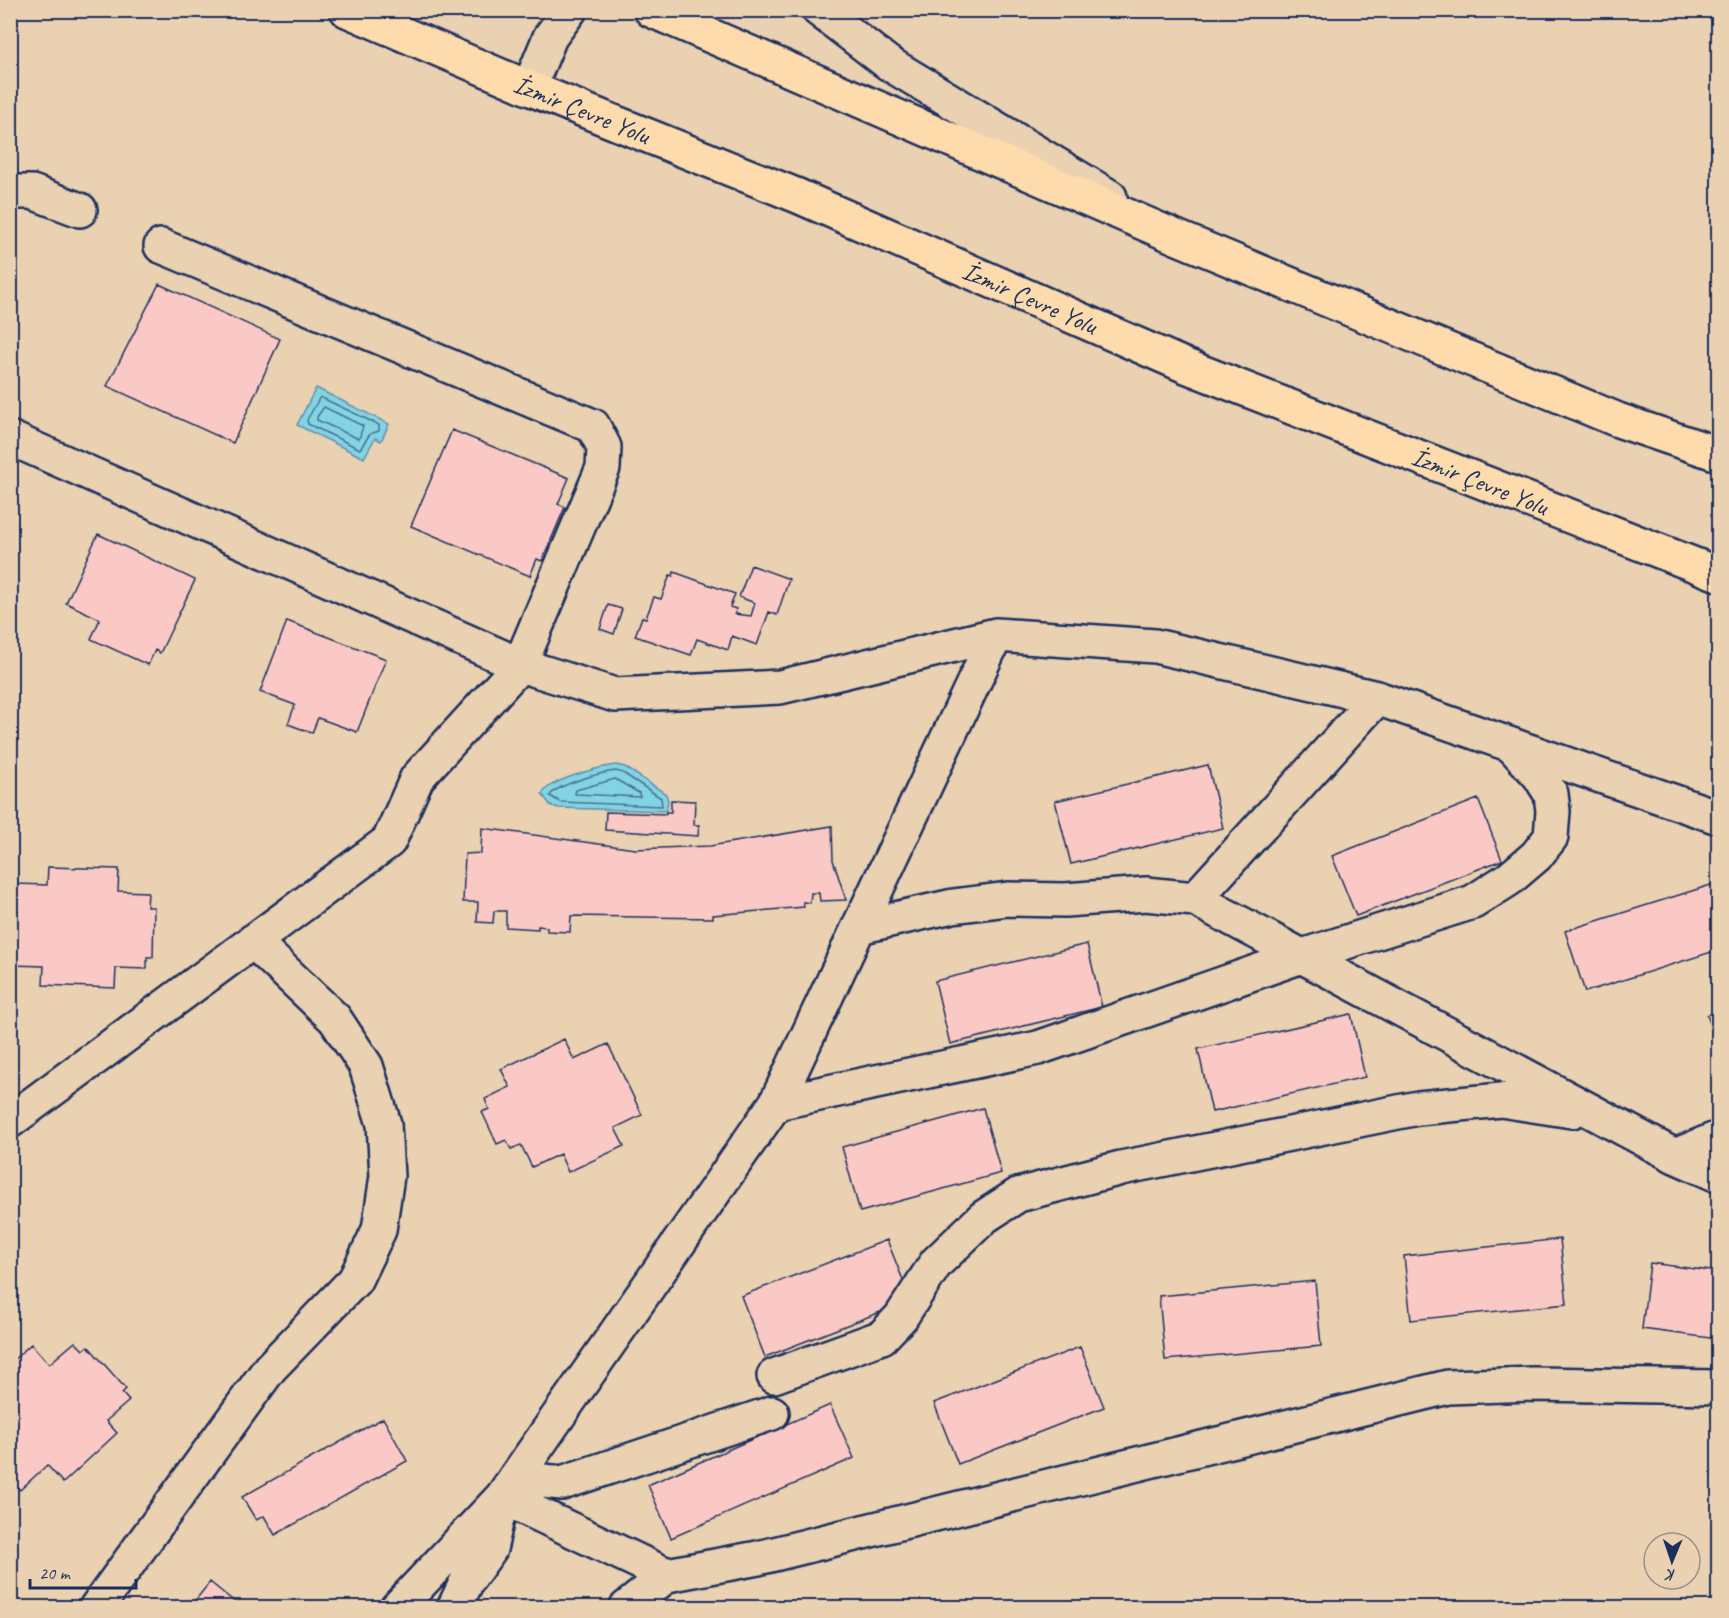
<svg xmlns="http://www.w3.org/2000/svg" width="1729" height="1618" font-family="Caveat,sans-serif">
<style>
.water{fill:#84d3e2;stroke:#5a91ad;stroke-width:1.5}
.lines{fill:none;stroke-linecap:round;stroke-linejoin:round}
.shore{stroke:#457193;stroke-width:1.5}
.building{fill:#fac9c5;stroke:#1b2f5e;stroke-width:1.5}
.minor-casing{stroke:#1b2f5e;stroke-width:38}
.highway-casing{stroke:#1b2f5e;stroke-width:38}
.minor{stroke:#e9d1b2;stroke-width:33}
.highway{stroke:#fedbac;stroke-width:33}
.labels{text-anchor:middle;stroke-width:5;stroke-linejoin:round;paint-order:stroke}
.street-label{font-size:26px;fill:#1b2f5e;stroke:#e9d1b2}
</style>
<rect width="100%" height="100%" fill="#e9d1b2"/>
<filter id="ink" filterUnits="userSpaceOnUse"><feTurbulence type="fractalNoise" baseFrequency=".0167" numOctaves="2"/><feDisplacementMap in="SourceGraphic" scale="12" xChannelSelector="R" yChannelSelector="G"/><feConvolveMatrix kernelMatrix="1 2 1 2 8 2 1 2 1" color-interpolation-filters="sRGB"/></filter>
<g filter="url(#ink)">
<path class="water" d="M316,388L389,424L381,441L375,438L364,458L297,425Z
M616,765L625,767L666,794L668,801L666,811L559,808L551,806L542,794C549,780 599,767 616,765Z"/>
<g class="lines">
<path class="shore" d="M320,397L379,425V431L370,434L360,449L308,424L307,420Z
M324,407L363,426L359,439L317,420V417Z
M616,771L623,773L661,798L662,806L560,802L550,796C555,785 602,772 616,771Z
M615,779L639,793L640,797L575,794L576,790Z"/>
</g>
<path class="building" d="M159,284L280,339L233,443L107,386Z
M452,430L569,478L558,504L565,507L542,561L537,559L530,576L411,526Z
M98,534L195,580L160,653L155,650L148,665L91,639L100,619L66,603Z
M751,565L789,579L777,615L769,612L757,645L732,636L728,650L697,639L691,655L635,636L642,617L646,618L654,597L661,599L670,575L673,576L674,572L735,594L730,607L736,609L735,614L751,616L755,603L739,597Z
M608,605L622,609L614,634L600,629Z
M287,621L386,659L357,732L318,718L312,733L288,724L295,705L260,692Z
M1208,765L1223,828L1071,864L1055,801Z
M1478,799L1502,860L1356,916L1332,856Z
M671,800L695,801L694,825H699L698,836L605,830L606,812L666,814V812H671Z
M832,826L833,860L846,900L820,901L819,893H811L810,903L803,902L804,907L713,915V918L571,916L570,932L547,931V927L538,926V929L506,927V911H494L493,923L477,922L478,902H463L465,854L481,853L482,828L635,849L710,846Z
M48,867L119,869L118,891L148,892L147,907H154L153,957H147V969L116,968L115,988L43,985L44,966L12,965L10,898H14L15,884L47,885Z
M1714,884L1718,897V950L1585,992L1565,931Z
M1087,944L1102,1007L950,1044L935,981Z
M1718,1011V1045L1707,1015Z
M1351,1014L1365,1077L1212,1112L1198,1049Z
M564,1039L574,1060L608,1044L642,1115L615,1128L624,1146L568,1172L560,1154L532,1167L521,1145L511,1149L506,1140L497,1144L482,1112L489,1109L485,1099L510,1087L501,1069Z
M983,1108L1001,1173L860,1212L842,1147Z
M1560,1239L1567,1304L1411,1320L1404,1256Z
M887,1240L911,1300L765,1357L741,1296Z
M1650,1263L1718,1272V1339L1642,1329Z
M1315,1281L1321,1346L1165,1360L1159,1296Z
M75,1342L83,1350L88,1346L126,1389L122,1393L129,1401L106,1421L117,1433L63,1483L47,1465L20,1490L10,1480V1363L31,1344L49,1364Z
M1080,1347L1104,1407L958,1464L934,1403Z
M830,1405L854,1458L671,1538L648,1485Z
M383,1418L407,1461L275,1535L264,1516L256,1520L242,1497Z
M210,1582L242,1608H189Z"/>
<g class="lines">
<g class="minor-casing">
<path id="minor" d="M819,10L888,63L1110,197
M529,88L550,37L570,10
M10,192H32L80,210
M161,246L593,426L604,447L603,468L520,665L615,695L780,687L996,635L1155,646L1377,698L1718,817
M10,438L520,665L417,778L389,841L10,1121
M1195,899L1377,698
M859,927L953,906L1008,899L1065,900L1146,894L1195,899L1675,1156L1718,1175
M776,1103L1038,1048L1302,956L1473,902L1509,879L1536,856L1551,837L1553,811L1551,794L1539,775L1512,746
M1675,1156L1718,1138
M774,1376L882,1337L901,1317L936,1263L984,1217L1018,1195L1121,1168L1418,1108L1501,1100L1572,1111
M515,1478L562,1483L772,1413
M96,1608L270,1368L355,1280L379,1230L387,1176L384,1124L366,1066L335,1019L253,941
M397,1608L502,1497L776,1103L996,635
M454,1608L467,1581L490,1549L502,1497L667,1575
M626,1608L667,1575L758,1558L1448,1387L1534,1384L1718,1387"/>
</g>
<g class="highway-casing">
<g id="highway">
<path id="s1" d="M347,10L529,88L798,196L1186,366L1718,574"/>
<path d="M651,10L1176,237L1618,420L1718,454"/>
</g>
</g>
<use href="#minor" class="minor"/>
<use href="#highway" class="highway"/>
</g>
</g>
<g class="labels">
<g class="street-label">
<text dy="9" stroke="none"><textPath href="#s1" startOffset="255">İzmir Çevre Yolu</textPath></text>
<text dy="9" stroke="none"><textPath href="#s1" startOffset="741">İzmir Çevre Yolu</textPath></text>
<text dy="9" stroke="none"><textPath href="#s1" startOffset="1227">İzmir Çevre Yolu</textPath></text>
</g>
</g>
<rect width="1729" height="1618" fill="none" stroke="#e9d1b2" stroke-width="36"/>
<rect x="18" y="18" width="1693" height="1582" fill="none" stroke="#1b2f5e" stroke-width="2" filter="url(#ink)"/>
<g transform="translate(1672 1561) rotate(182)"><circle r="28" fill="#e9d1b2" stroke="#979090" stroke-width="1.5"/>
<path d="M0-4.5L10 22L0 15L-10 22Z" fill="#1b2f5e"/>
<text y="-9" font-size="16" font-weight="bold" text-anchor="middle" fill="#1b2f5e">K</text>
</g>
<path d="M30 1579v9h106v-9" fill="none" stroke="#1b2f5e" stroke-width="3"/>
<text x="39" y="1579" font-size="18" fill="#1b2f5e" stroke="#e9d1b2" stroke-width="4.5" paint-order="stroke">20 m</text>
</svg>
